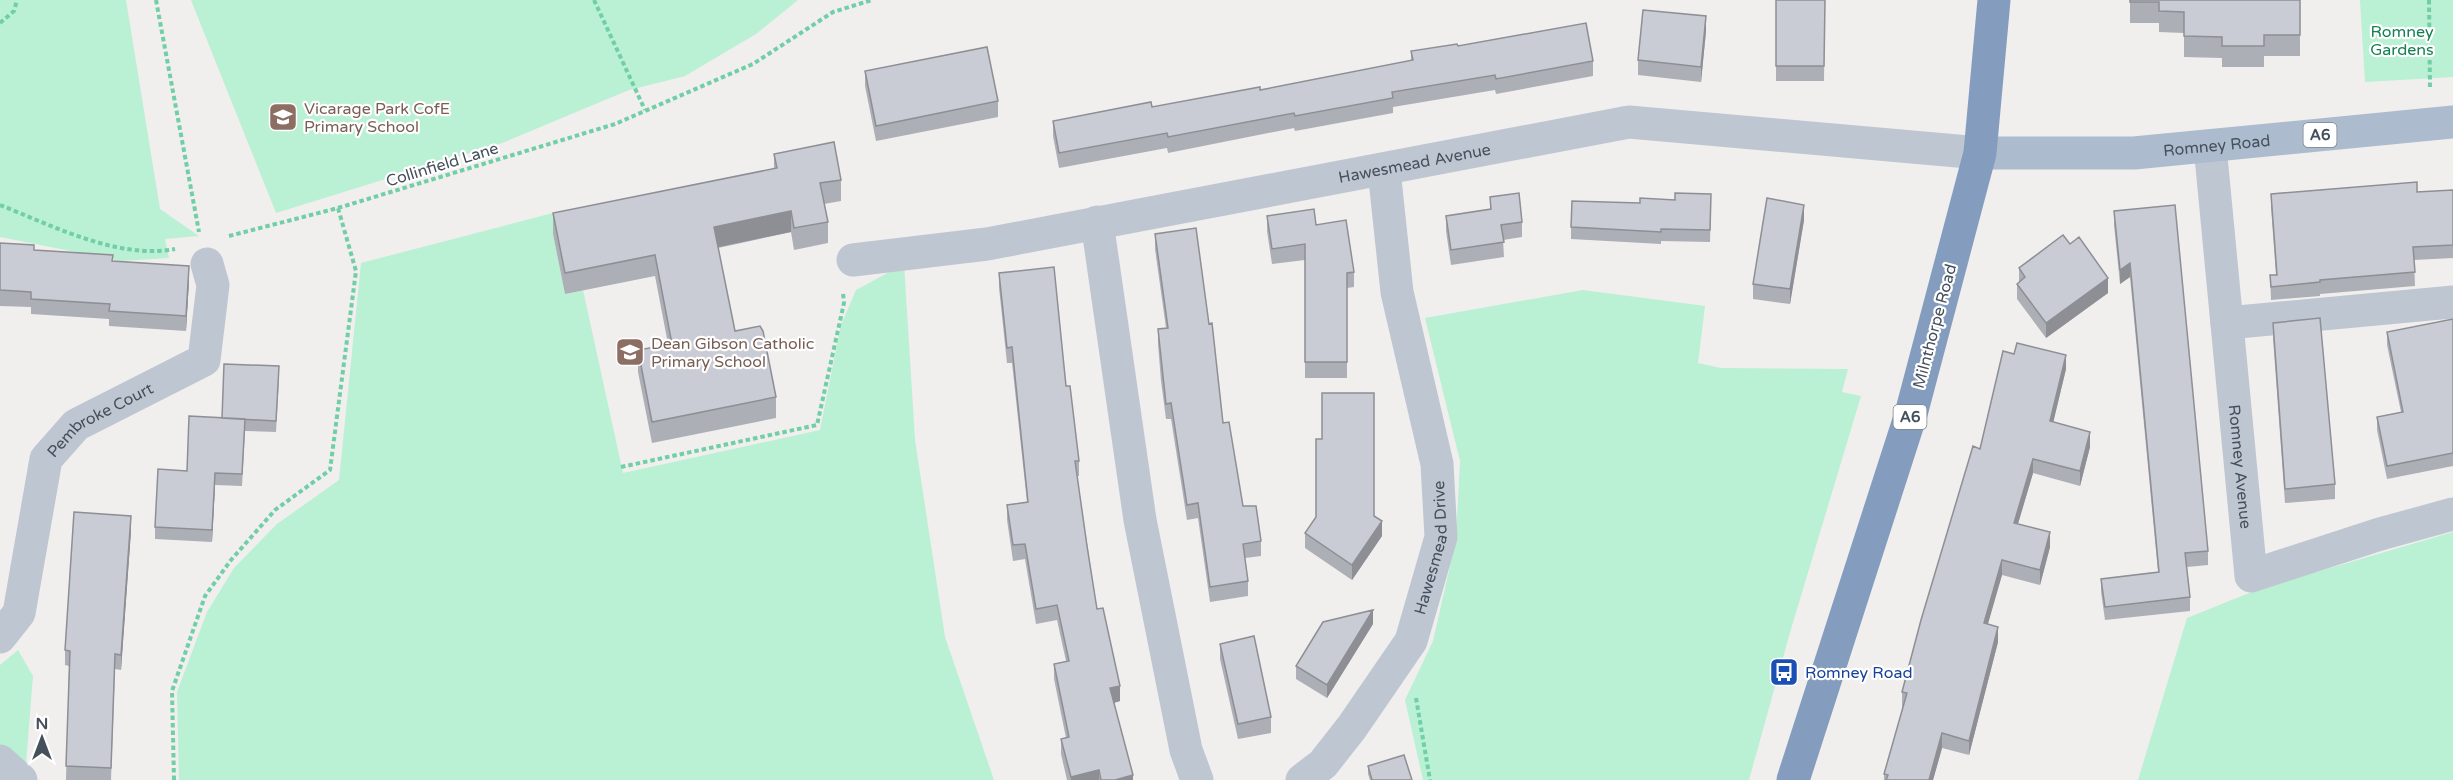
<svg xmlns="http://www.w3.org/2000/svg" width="2453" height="780" font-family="'Varela Round',sans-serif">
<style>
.green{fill:#baf0d3}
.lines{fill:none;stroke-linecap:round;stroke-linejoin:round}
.path{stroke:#71cfa7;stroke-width:4;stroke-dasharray:4.5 3;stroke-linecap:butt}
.minor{stroke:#bec7d1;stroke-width:33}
.major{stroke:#acbbce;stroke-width:33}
.highway{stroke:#849dbf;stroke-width:33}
.wall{fill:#adafb6}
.shaded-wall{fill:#8d8f94}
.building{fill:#c9ccd4;stroke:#8d8f94;stroke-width:1.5}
.labels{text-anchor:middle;stroke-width:4.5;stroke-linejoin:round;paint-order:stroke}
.shield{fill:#fff;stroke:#7d848d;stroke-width:1.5}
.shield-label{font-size:15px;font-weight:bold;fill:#45505c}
.park-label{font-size:16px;fill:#148051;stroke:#fff}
.education-label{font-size:16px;fill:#785e54;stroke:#fff;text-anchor:start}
.street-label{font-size:16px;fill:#45505c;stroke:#fff}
.transit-label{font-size:16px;fill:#164399;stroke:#fff;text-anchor:start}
</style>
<rect width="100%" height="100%" fill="#f1eeee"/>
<path class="green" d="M0,0H126L160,209L199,236L165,239L169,258L121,261L0,237Z
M191,0H798L756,34L685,76L629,90L502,143L276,213Z
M2360,0H2453V77L2365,82Z
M568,209L572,230L553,234L565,294L583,290L623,473L820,430L841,325L856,290L904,264L915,440L945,637L994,780H179L177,692L207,612L234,568L277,524L339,480L361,263Z
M1583,290L1705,306L1698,363L1721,368L1848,369L1842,392L1861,396L1791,629L1749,780H1423L1405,700L1433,641L1456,540L1460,461L1425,318Z
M2453,532V780H2138L2187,618L2259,589Z
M18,650L33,676L26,764L0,748V665Z"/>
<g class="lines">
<path class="path" d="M156,0L199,232
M594,0L645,110
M2429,0L2430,90
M0,23L14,11L17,0
M0,205C51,225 118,260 175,249
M229,236L338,208L615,124L753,64L833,12L872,0
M621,467L817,425L844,303L843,293
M1416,698L1430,780
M174,780L172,691L205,596L231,560L275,510L330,470L356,271L338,208"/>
<g class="minor">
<path id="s1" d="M2210,146L2251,576L2380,534L2453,514"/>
<path d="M1097,222L1140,520L1186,750L1197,780"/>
<path id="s2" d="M853,260L987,244L1629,122L1980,153"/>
<path d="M2227,323L2453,302"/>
<path id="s3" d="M0,637L19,613L46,459L76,425L204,360L213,285L207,264"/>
<path d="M0,761L21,780"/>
<path id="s4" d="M1302,780L1323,764L1352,727L1411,641L1441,537L1437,464L1397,292L1384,170"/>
</g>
<path class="major" id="s5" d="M1980,153H2134L2453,122"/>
<path class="highway" d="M1793,780L1911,414L1980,153L1994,0"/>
</g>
<path class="wall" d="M1776,0H1825L1824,81H1776Z
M2130,0H2300V56H2264V67H2222V58L2184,57V33L2159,32V23H2130Z
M1706,31L1701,82L1638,75V60Z
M1458,46L1593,61V76L1496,94L1495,90L1393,107V113L1295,131L1294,128L1168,153L1167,148L1059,168L1053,136V121L1152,107L1260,90L1411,61V51Z
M865,71L998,101V117L876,141L865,86Z
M774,154L841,180V201L824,204L828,222V243L794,250L791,232L718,248L735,331L776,397V418L652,443L638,372V350L668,344L655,276L565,294L553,234V213L774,169Z
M2453,190V258L2414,260L2415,286L2320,294V296L2271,300L2270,275H2276L2271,207V194L2417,192Z
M1490,197L1522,222V237L1503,240L1504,257L1451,265L1446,231V216L1490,210Z
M1711,206L1710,242L1661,241V244L1571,239V227Z
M2114,211L2208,551V565L2187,567L2190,597V611L2105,620L2101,592V579L2158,572L2130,277L2120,284L2114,225Z
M1267,216L1316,225L1354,272V287L1347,288V378H1305V260L1272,264L1267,231Z
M1804,220L1790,304L1753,299V284Z
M1155,234L1209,324L1223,423L1243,506L1261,541V556L1245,558L1248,581V596L1210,602L1198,518L1187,520L1171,419H1166L1161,381L1158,344V329L1166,328L1155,249Z
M0,243L34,250L113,261L189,281L186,331L109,326V319L31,314V307L0,306Z
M2019,268L2108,293L2046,338L2017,299V284L2019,282Z
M999,273L1066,386L1079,461V476H1077L1097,609L1120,701L1114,703L1133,780H1067L1061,754V739L1066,738L1054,679V664L1066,661L1057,620L1036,624L1025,559L1013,561L1007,520V505L1027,502L1012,363H1007L999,288Z
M2453,319V466L2387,479L2377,430V417L2401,412L2387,345V332Z
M2273,323L2335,484V499L2285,503L2273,338Z
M2014,354L2066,369L2053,422L2090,447L2080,486L2033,473L2018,524L2050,547L2040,585L2002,575L1987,624L1998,642L1969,755L1942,748L1933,780H1884V774L1903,707L1902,706V692L1980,449Z
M279,378L276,432L245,431L242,486L215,485L212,542L155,539V527L222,418Z
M1374,516L1382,536L1352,580L1305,548V533Z
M131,531L121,670L115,669L111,780H66L69,666L65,665V650Z
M1373,624L1327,698L1296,679V666Z
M1220,644L1271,717V733L1238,739L1220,659Z
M1368,766L1412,780H1370L1368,774Z"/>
<path class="shaded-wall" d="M1706,16V31L1701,82V67Z
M1804,205V220L1790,304V289Z
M791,211V232L714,248V227Z
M2130,263V277L2120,284V270Z
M189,266V281L186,331V316Z
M2108,278V293L2046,338V323Z
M2066,355V369L2050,436V421Z
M2090,432V447L2080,486V471Z
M2033,459V473L2014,537V523Z
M215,473V485L212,542V530Z
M131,516V531L121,670V655Z
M1382,521V536L1352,580V565Z
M2050,532V547L2040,585V570Z
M2002,560V575L1984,638V623Z
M1373,610V624L1327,698V685Z
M1998,627V642L1969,755V741Z
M1120,686V701L1110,704V688Z
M1942,733V748L1933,780H1929Z
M1099,770V780H1071V777Z
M1133,775V780H1115Z"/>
<path class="building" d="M1776,0H1825L1824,66H1776Z
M2130,0H2300V35H2264V46H2222V37L2184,36V12L2159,11V2H2130Z
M1643,10L1706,16L1701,67L1638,60Z
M1586,23L1593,61L1496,79L1495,75L1392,92L1393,98L1295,116L1294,113L1168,137L1167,133L1059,153L1053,121L1151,102L1152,107L1260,87V90L1413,60L1411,51L1457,44L1458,46Z
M987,47L998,101L876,126L865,71Z
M834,142L841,180L820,183L828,222L794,228L791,211L714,227L735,331L760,326L763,331L776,397L652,422L638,350L672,344L655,255L565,273L553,213L777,168L774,154Z
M2417,182V192L2453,190V245L2413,247L2415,272L2320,280V282L2271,287L2270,275H2277L2271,194Z
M1519,193L1522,222L1501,225L1504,242L1451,250L1446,216L1491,209L1490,197Z
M1675,193L1711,194L1710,230L1661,229V232L1571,227L1572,201L1640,203V198L1675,200Z
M1767,198L1804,205L1790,289L1753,284Z
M2175,205L2208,551L2185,553L2190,597L2105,607L2101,579L2159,572L2130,263L2120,270L2114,211Z
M1314,209L1316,225L1346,220L1354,272L1347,273V362H1305V244L1272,249L1267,216Z
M1196,228L1209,324L1212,323L1223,423L1229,422L1243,506H1256L1261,541L1243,544L1248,581L1210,587L1198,503L1187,505L1171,403L1166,404L1158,329L1168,328L1155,234Z
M2063,235L2070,244L2079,237L2108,278L2046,323L2017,284L2025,277L2019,268Z
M0,243L34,245V250L113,255L112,261L189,266L186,316L109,311L110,304L31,299V292L0,290Z
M1054,267L1066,386H1070L1079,461H1075L1087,546L1097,609L1103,608L1120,686L1110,688L1133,775L1115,780H1101L1099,770L1071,777L1061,739L1069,737L1054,664L1069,661L1057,605L1036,609L1025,544L1013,545L1007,505L1028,502L1012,347L1007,348L999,273Z
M2320,318L2335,484L2285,489L2273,323Z
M2453,319V453L2387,466L2377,417L2403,412L2387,332Z
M2017,343L2066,355L2050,421L2090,432L2080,471L2033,459L2014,523L2050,532L2040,570L2002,560L1984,623L1998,627L1969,741L1942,733L1929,780H1886L1888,775L1884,774L1907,693L1902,692L1921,620L1973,446L1980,449L2003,351L2014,354Z
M224,364L279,366L276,421L222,418Z
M1322,393H1374V516L1382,521L1352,565L1305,533L1316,517V439H1322Z
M189,416L245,419L242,474L215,473L212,530L155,527L158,469L187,471Z
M74,512L131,516L121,655L115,654L111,768L66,766L70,651L65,650Z
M1373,610L1327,685L1296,666L1323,622Z
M1254,636L1271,717L1238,724L1220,644Z
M1404,755L1412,780H1372L1368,766Z"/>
<defs>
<g id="school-square" transform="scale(1.5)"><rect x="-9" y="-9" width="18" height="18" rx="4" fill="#8d6e63" stroke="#fff"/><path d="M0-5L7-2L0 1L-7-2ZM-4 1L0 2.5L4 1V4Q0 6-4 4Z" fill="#fff"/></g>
<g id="bus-square" transform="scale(1.5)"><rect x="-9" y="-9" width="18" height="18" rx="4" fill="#1a4fb4" stroke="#fff"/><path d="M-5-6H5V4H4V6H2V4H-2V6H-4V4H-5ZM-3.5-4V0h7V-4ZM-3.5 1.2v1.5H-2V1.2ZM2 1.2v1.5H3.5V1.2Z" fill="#fff"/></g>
</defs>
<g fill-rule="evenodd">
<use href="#school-square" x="283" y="117"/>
<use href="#school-square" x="630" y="352"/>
<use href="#bus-square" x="1784" y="672"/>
</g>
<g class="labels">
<g class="shield">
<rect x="2303.5" y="123" width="33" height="24" rx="4.5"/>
<rect x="1893.5" y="405" width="33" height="24" rx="4.5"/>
</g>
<g class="shield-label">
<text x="2320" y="140">A6</text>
<text x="1910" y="422">A6</text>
</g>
<g class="park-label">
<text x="2402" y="37">Romney<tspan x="2402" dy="18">Gardens</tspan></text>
</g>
<g class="education-label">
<text x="304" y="114">Vicarage Park CofE<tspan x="304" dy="18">Primary School</tspan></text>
<text x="651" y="349">Dean Gibson Catholic<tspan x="651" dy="18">Primary School</tspan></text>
</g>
<g class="street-label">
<text dy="6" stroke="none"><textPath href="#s5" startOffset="237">Romney Road</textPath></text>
<text transform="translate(442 164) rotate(-17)" y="6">Collinfield Lane</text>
<text dy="6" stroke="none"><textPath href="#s2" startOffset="570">Hawesmead Avenue</textPath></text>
<text transform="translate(1934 326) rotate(-75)" y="6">Milnthorpe Road</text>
<text dy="6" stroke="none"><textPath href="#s3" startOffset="255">Pembroke Court</textPath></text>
<text dy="6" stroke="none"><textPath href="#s1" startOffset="322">Romney Avenue</textPath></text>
<text dy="6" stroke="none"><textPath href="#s4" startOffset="274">Hawesmead Drive</textPath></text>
</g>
<g class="transit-label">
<text x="1805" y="678">Romney Road</text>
</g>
</g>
<g transform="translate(42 738)" stroke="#ffffff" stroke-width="4.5" paint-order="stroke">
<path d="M0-4.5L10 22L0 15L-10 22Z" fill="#45505c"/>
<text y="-9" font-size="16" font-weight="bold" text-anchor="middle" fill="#45505c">N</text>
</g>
</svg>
